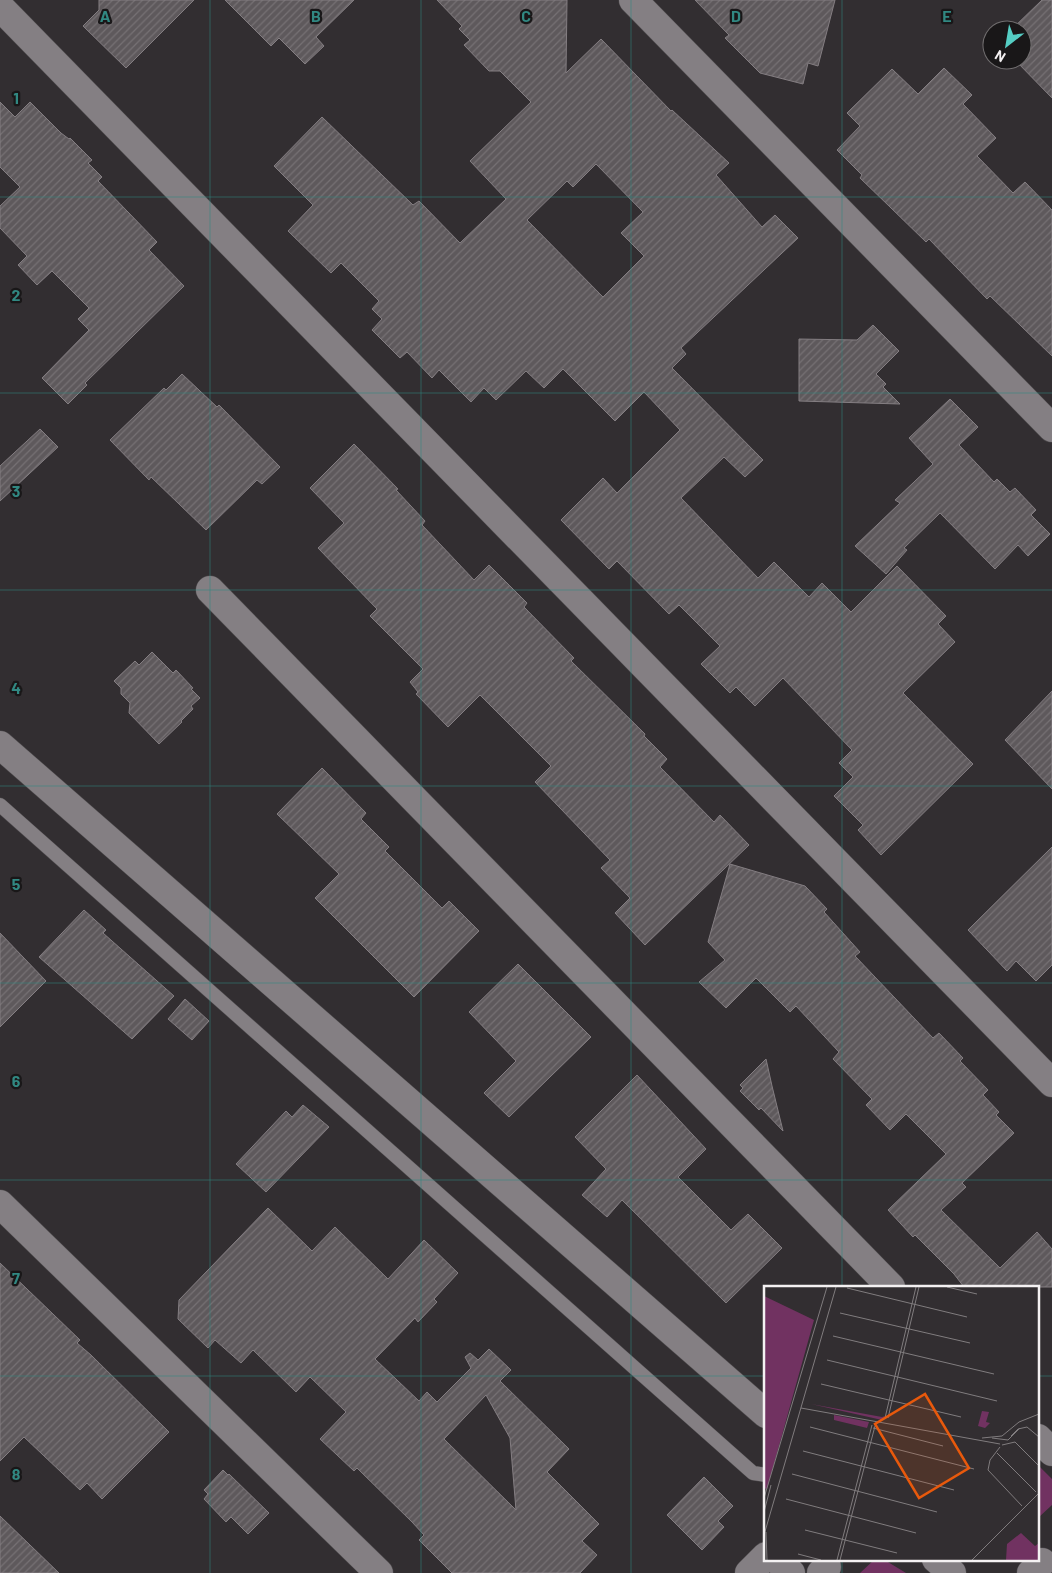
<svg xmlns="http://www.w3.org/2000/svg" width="1052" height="1573" font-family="Barlow,sans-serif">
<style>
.park{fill:#713261}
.building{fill:url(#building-hatch);stroke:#847e82;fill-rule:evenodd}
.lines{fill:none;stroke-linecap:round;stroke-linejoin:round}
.lane-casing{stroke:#4e4b4d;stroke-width:15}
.street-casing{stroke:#4e4b4d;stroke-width:29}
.secondary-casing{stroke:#4e4b4d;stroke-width:29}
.lane{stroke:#847f83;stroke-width:14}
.street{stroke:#847f83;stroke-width:28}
.secondary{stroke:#847f83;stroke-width:28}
.grid{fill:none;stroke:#318882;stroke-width:1;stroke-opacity:0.55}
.inset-road{fill:none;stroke:#807c7e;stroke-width:1}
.view{fill:#e8590c;fill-opacity:0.15;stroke:#e8590c;stroke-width:2.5}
.inset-edge{fill:none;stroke:#f4f1f2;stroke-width:2.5}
.grid-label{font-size:16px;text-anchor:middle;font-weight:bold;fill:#318882;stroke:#191718;stroke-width:4.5;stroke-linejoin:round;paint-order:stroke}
</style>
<defs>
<pattern id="building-hatch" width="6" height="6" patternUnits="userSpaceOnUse" patternTransform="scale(1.25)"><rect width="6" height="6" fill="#5e595c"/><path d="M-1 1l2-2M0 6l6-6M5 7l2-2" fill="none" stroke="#767174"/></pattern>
</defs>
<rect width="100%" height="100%" fill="#322e31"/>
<path class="park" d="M1038,1465L1052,1479V1505L1038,1518Z
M875,1559H883L906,1573H860Z"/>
<path class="building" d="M99,0H194L126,68L83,26L99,10Z
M225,0H354L316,37L324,46L305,64L279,38L271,46Z
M437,0H567L566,73L601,39L671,111L672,110L729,163L716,175L762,227L775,215L798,238L681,348L686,354L672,368L763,460L745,477L724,457L681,498L758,578L774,562L809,597L822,583L851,612L897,566L946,616L938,624L955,642L903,693L973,764L881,855L858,830L863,825L834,796L853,777L839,763L852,750L783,678L755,706L736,687L730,693L701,664L720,646L679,605L669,614L617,561L609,569L561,520L603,478L617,493L680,430L644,392L615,421L563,369L544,388L526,371L496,400L484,388L471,402L439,370L432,378L407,352L400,358L372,330L382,319L372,309L379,301L341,263L331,273L288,231L313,205L274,166L322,117L413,205L419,201L460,243L506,199L470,161L531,102L500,71H489L464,45L470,40L459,29L462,26ZM596,164L643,212L621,233L644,256L603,297L527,220L567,181L573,187Z
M695,0H835L818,66L808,63L803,84L760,73L725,38L729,35Z
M1042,0H1052V98L1015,60H1022V30H1011Z
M944,68L972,95L963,104L996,138L977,156L1013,193L1025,182L1052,210V356L990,296L987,299L929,239L926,242L890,207L860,178L862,175L837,150L860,126L847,113L892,69L918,94Z
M0,102L15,117L30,102L61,133L69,139L70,138L92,160L88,163L102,177L98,181L157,242L149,250L184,286L85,383L87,385L68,404L42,378L89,330L78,319L89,308L52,271L37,285L18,265L27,256L0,228V206L20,187L0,167Z
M873,325L899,351L876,374L886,384L883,387L900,404L799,401V339L857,340Z
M182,374L217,407L219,405L280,467L262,484L257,480L206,530L151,477L149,480L110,440L164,388L166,390Z
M950,399L978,427L959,445L994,482L997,479L1010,492L1015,488L1036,510L1031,515L1050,534L1028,556L1018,545L995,569L940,513L904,548L907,550L886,574L855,546L900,503L895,500L933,464L909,438Z
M40,429L58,447L0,501V466Z
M354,444L398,489L396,490L425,521L422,525L474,580L489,565L527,603L524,607L574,658L571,661L645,734L644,736L667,759L660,767L714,822L720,815L749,845L645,945L615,913L630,898L601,868L610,860L535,782L551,766L480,695L448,727L416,694L418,692L410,682L423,669L370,616L377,609L318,548L344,523L310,488Z
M152,652L173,673L176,670L193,688L191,689L200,698L191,706L193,709L181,721L182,722L159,744L129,713L130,703L121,694V688L114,681L135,661L139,665Z
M1052,691V789L1005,740Z
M322,768L366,813L361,819L389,847L385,851L442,908L449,901L479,931L414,997L315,898L339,874L277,814Z
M1052,847V965L1036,981L1016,961L1007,971L968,930Z
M730,864L805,886L827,909L824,912L860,952L855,956L933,1038L939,1033L963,1058L960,1061L988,1090L983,1095L999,1112L996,1115L1014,1133L962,1183L966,1187L941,1210L1000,1268L1037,1232L1052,1249V1287H964L954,1274L915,1235L913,1237L888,1210L946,1154L906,1114L890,1130L866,1105L872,1099L833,1059L839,1052L796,1006L790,1012L756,978L726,1008L699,982L725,960L708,942Z
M84,910L106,930L103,933L174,996L132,1039L39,957Z
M0,933L46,981L0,1027Z
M518,964L591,1037L509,1117L484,1093L516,1061L469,1012Z
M185,999L209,1021L192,1040L168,1019Z
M766,1059L772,1086L783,1131L761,1108L759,1110L740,1091L743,1088L740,1085Z
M637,1075L706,1149L678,1177L731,1230L748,1214L782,1248L726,1303L622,1200L607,1217L582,1195L606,1169L575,1137Z
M303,1105L329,1127L266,1192L236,1164L286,1111L292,1117Z
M268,1208L312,1251L335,1227L388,1279L424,1240L458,1273L434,1299L437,1302L418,1322L415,1318L375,1359L419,1401L427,1392L437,1402L471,1368L465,1357L470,1353L478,1360L489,1349L511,1370L500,1381L569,1449L547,1472L599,1524L582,1541L597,1555L580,1573H452L419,1540L424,1535L412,1522L357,1468L354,1471L320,1439L346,1412L310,1377L296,1392L253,1350L241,1363L215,1340L208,1348L178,1319L179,1300ZM486,1395L510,1438L516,1510L444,1439Z
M0,1263L80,1340L77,1343L91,1355L169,1432L102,1499L87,1483L80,1490L24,1437L0,1461Z
M223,1470L228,1475L229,1474L269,1513L248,1534L231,1517L226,1522L204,1499L208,1494L204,1490Z
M704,1477L733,1506L718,1521L724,1527L702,1550L667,1515Z
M0,1516L59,1573H0Z"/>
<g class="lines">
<g class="lane-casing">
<path id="lane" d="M0,805L753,1473L766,1475"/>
</g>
<g class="street-casing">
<path id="street" d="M633,0L1052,428
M0,7L1052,1083
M210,590L891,1287
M0,1204L379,1573
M1038,1438L1052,1452"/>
</g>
<g class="secondary-casing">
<path id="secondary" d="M0,745L766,1414
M776,1559L791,1573
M936,1559L952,1573
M749,1573L766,1556
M821,1573L827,1567
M1031,1573L1042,1562"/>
</g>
<use href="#lane" class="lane"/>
<use href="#street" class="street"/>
<use href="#secondary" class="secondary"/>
</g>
<path class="grid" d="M210,0V1573M421,0V1573M631,0V1573M842,0V1287M0,197H1052M0,393H1052M0,590H1052M0,786H1052M0,983H1052M0,1180H1052M0,1376H766M1038,1376H1052M842,1559V1573"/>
<g transform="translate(764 1286)">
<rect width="275" height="275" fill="#322e31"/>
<path d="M0,10L50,34L3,203L0,202ZM257,247L271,260L275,257V274H242L243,258Z" fill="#713261"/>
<path d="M47,118L118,131L121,130L118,134ZM218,125L225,126L222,136L226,137L221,142L214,140ZM70,129L105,136L103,142L70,134Z" fill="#713261"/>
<path class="inset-road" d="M183,1L213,8M83,2L203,31M76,27L206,57M69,50L230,88M63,74L233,115M57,98L197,131M37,122L236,158M121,132L152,1M124,132L155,1M46,141L210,183M109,142L179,160M247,150L254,143L263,141L275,151M218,152L238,150L255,136L275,128M228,152L244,154L256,142M238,159L251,156L275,180M236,161L226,174L224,184L258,220M39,165L190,204M233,167L272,206M28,188L173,226M0,212L63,1M22,213L152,247M0,226L7,199M41,244L133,267M2,246L3,274M0,249L72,1M34,268L57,274M73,274L108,139M76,274L111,140M208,274L275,207"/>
<path class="view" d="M161,108L205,182L155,212L111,138Z"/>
<rect width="275" height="275" class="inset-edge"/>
</g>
<g class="grid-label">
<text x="105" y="22">A</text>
<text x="316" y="22">B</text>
<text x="526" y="22">C</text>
<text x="736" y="22">D</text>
<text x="947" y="22">E</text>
<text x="16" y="104">1</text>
<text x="16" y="301">2</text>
<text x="16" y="497">3</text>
<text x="16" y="694">4</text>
<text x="16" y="890">5</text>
<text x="16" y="1087">6</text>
<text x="16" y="1284">7</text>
<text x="16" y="1480">8</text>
</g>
<g transform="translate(1007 45) rotate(211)"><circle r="24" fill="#191718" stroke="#716e6f"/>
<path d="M0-4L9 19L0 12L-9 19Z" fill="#55cec4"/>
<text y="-8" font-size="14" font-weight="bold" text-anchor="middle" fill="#f4f1f2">N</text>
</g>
</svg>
